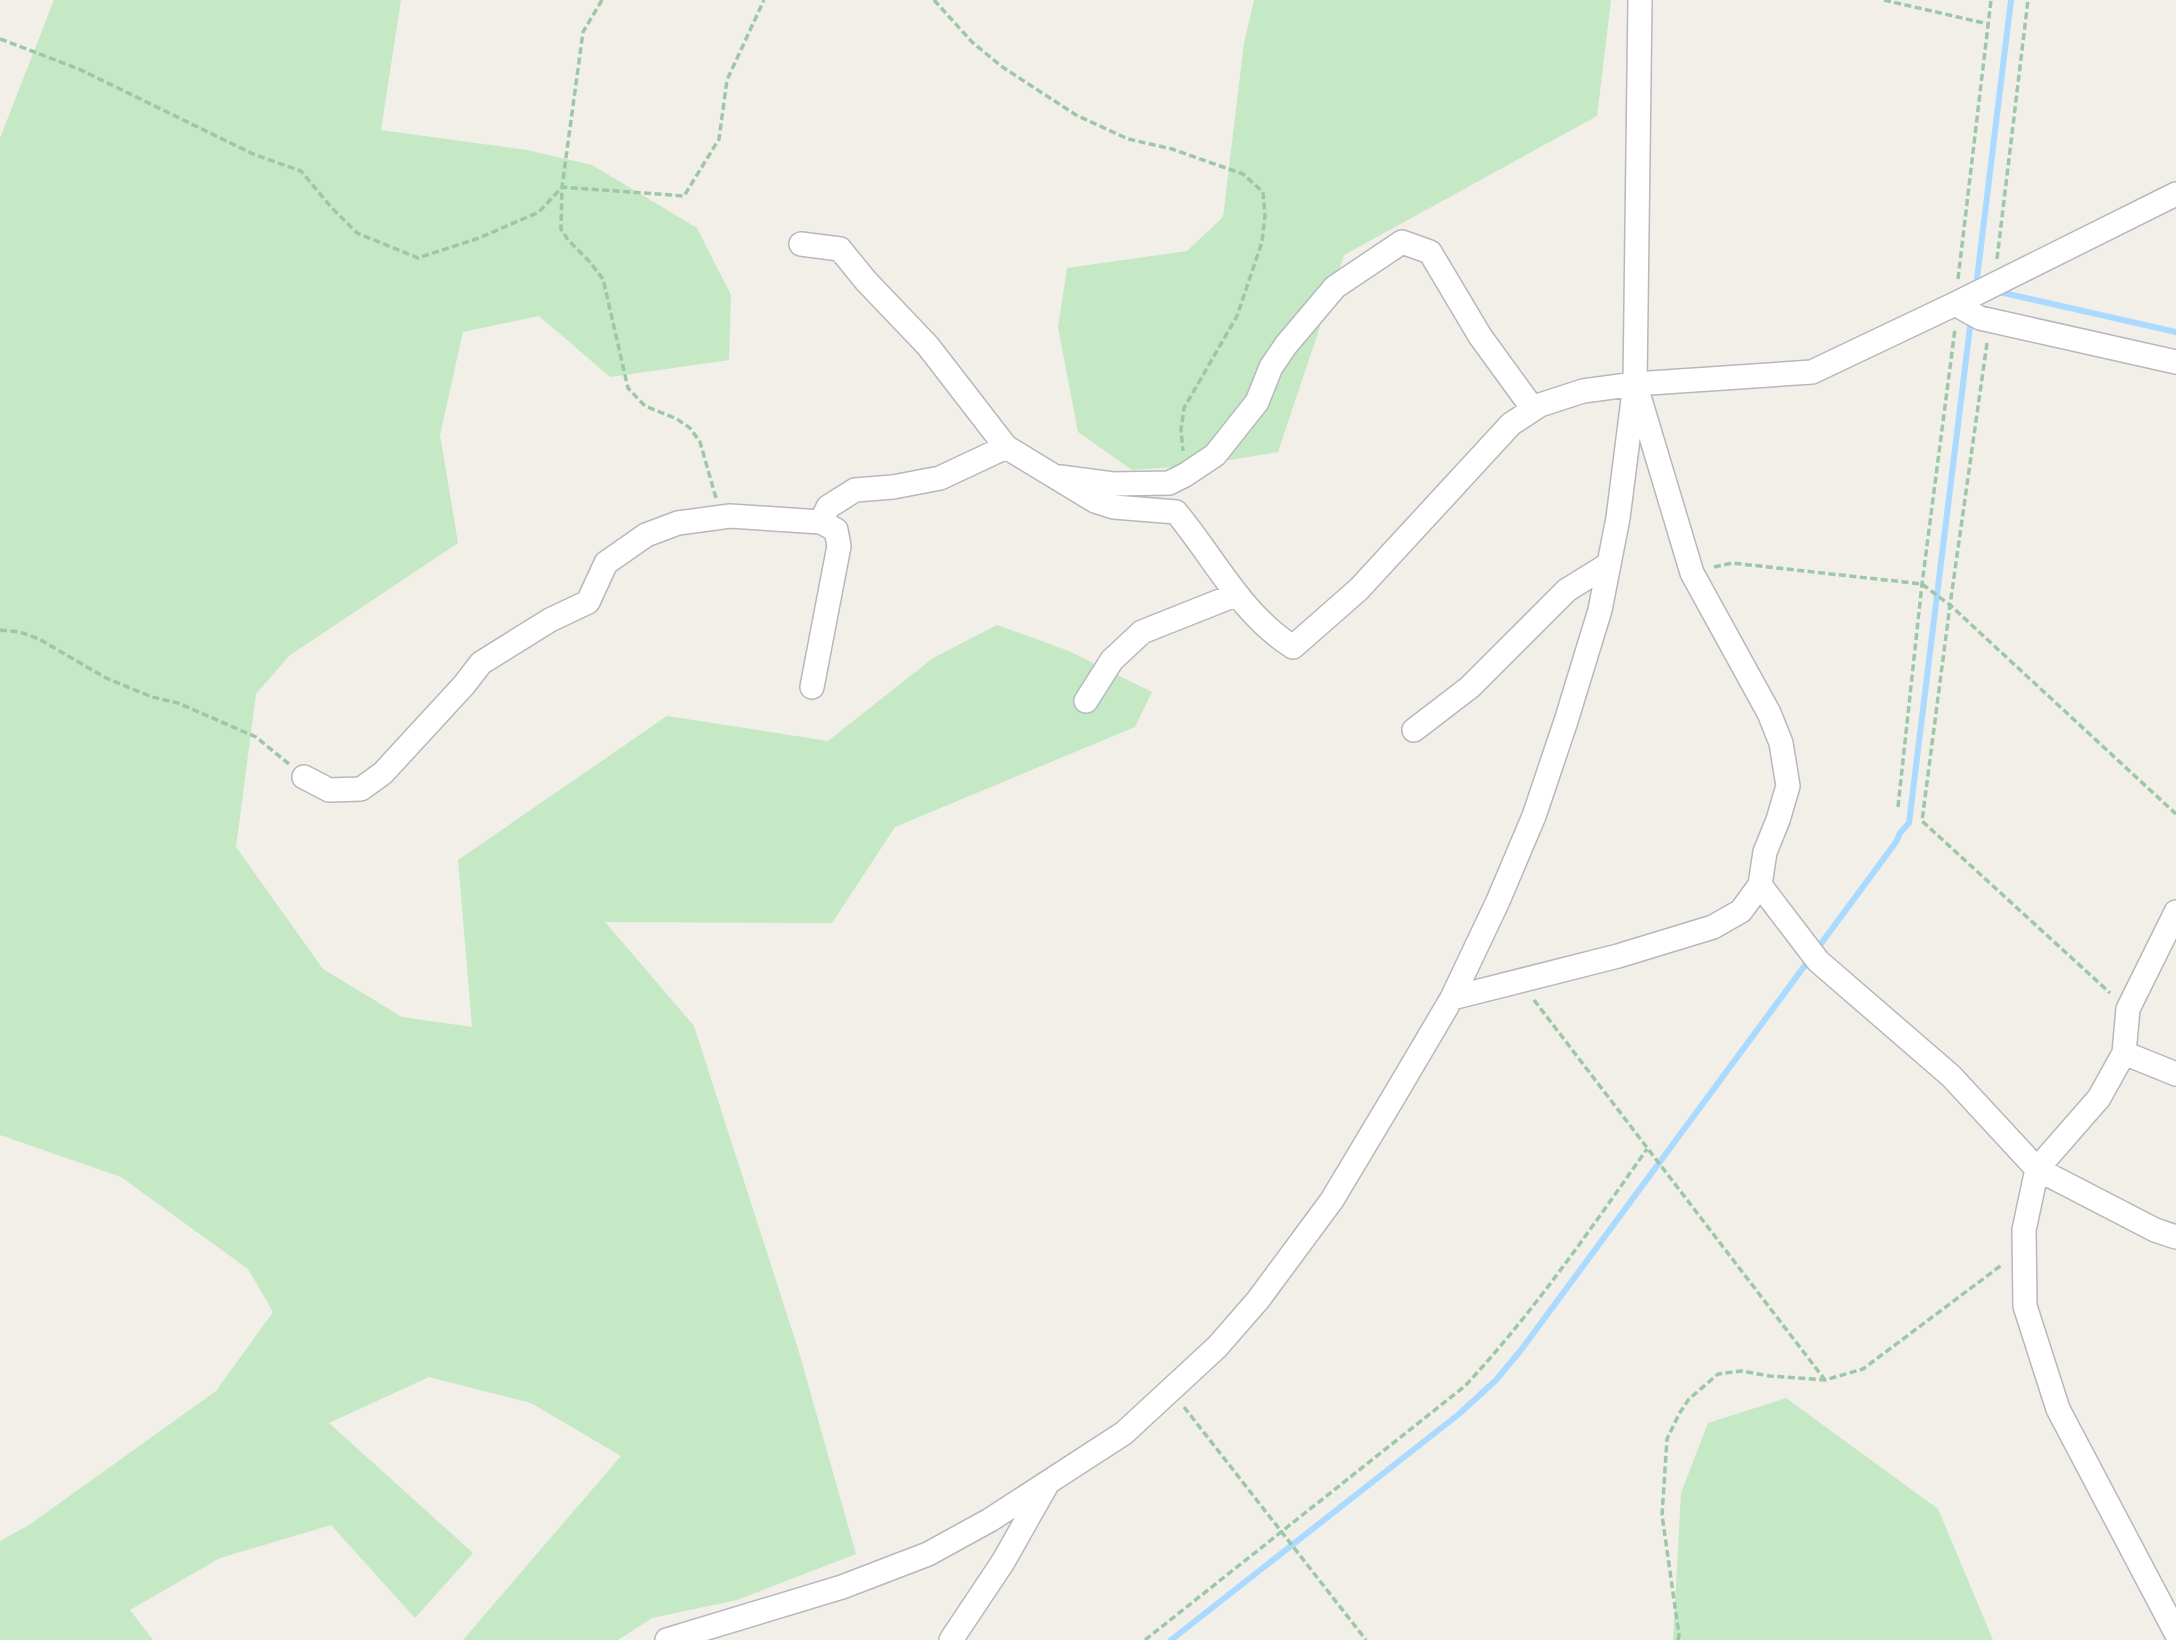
<svg xmlns="http://www.w3.org/2000/svg" width="2176" height="1640" font-family="'Nunito Sans',sans-serif">
<style>
.green{fill:#c5e8c5}
.lines{fill:none;stroke-linecap:round;stroke-linejoin:round}
.stream{stroke:#aadaff;stroke-width:6}
.minor-casing{stroke:#b5b8bc;stroke-width:26}
.path{stroke:#9cc7a9;stroke-width:3.5;stroke-dasharray:7 3.5;stroke-linecap:butt}
.minor{stroke:#fff;stroke-width:23}
</style>
<rect width="100%" height="100%" fill="#f1efe8"/>
<path class="green" d="M54,0H401L381,130L527,150L592,165L697,228L731,295L729,360L610,377L539,316L463,332L440,435L458,543L289,656L256,694L236,847L323,969L402,1017L472,1027L458,860L667,716L828,741L933,658L997,625L1069,651L1152,692L1135,727L895,827L832,923L605,922L694,1026L799,1352L856,1554L737,1600L652,1618L618,1640H463L621,1456L531,1403L429,1377L329,1423L473,1553L415,1618L331,1525L220,1558L130,1610L153,1640H0V1541L29,1525L216,1391L273,1312L248,1269L121,1177L0,1135V138Z
M1254,0H1611L1597,116L1344,255L1278,452L1200,465L1132,470L1078,432L1058,327L1067,268L1187,251L1223,217L1244,43Z
M1786,1398L1938,1509L1993,1640H1673L1681,1493L1708,1423Z"/>
<g class="lines">
<path class="stream" d="M1976,287L2011,0
M1995,291L2176,332
M1171,1640L1459,1414L1496,1380L1521,1350L1896,842L1900,833L1909,823L1971,319"/>
<g class="minor-casing">
<path id="minor" d="M801,244L840,249L866,281L928,346L1006,447L1095,501L1114,507L1176,512C1215,559 1241,614 1293,647L1359,589L1511,424L1540,405L1583,391L1635,384L1812,372L1955,304L2176,194
M1955,304L1980,318L2176,362
M1060,477L1113,484L1169,483L1185,475L1215,455L1257,402L1271,367L1286,345L1335,287L1402,242L1430,252L1480,336L1533,409
M812,687L839,546L836,530L821,522
M1086,701L1112,660L1142,632L1235,595
M1414,730L1470,687L1567,590L1609,564
M304,777L329,790L361,789L383,773L464,685L481,663L550,620L588,602L606,563L646,535L678,523L730,516L821,522L828,507L855,490L893,487L940,478L1006,447
M1760,885L1818,961L1951,1076L2037,1169L2155,1230L2176,1237
M2176,912L2128,1009L2124,1053L2099,1098L2037,1169L2024,1230L2025,1306L2058,1409L2176,1633
M1452,998L1618,956L1713,927L1741,911L1760,885L1765,852L1778,820L1788,786L1781,743L1769,713L1692,573L1638,393
M2124,1053L2176,1074
M667,1640L842,1587L928,1554L990,1520L1124,1433L1217,1347L1258,1300L1332,1200L1396,1093L1452,998L1498,901L1534,816L1566,721L1600,610L1618,518L1635,384L1640,0
M951,1640L1003,1562L1046,1486"/>
</g>
<path class="path" d="M602,0L583,32L562,187L561,229L568,240L589,261L603,279L628,388L645,406L677,419L690,428L700,442L716,498
M934,0L972,42L1001,66L1076,115L1128,139L1172,149L1243,174L1263,192L1265,216L1262,242L1237,316L1184,408L1181,430L1183,451
M1884,0L1988,24
M0,39L79,69L253,154L301,171L331,207L357,233L418,258L479,238L539,212L562,187L684,196L719,139L727,80L764,0
M1997,259L2028,0
M1958,279L1991,0
M1987,343L1950,605L1922,821L2110,993
M1714,567L1732,563L1922,584L1950,605L2176,814
M0,630L20,632L39,639L106,678L152,697L178,703L256,737L289,764
M1898,807L1922,584L1955,329
M1534,1000L1825,1380
M1184,1407L1366,1640
M1145,1640L1465,1386C1533,1313 1590,1230 1647,1149
M1678,1640L1679,1635L1662,1515L1667,1439L1679,1414L1689,1399L1718,1374L1741,1371L1770,1376L1825,1380L1863,1369L2003,1264"/>
<use href="#minor" class="minor"/>
</g>
</svg>
